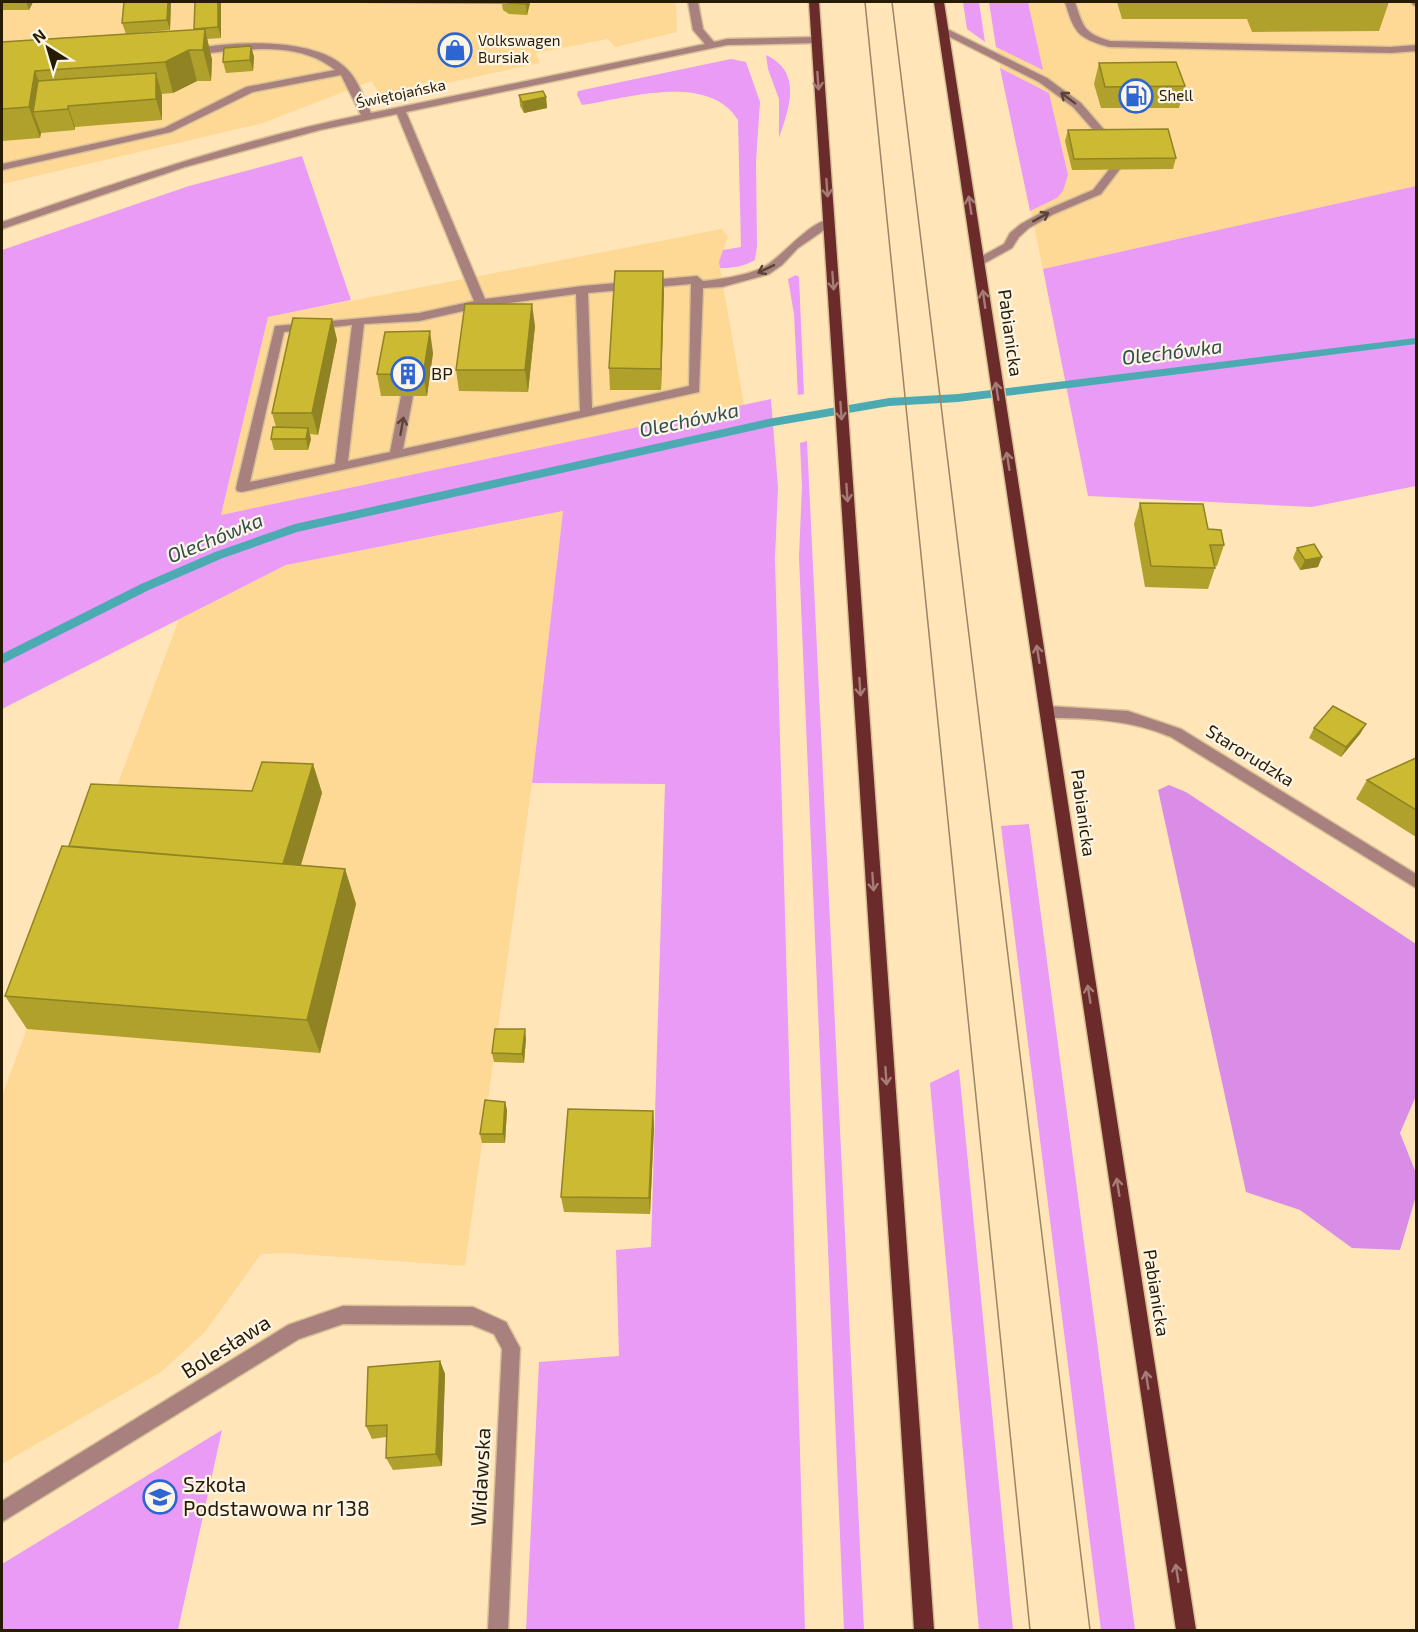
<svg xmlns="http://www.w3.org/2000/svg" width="1418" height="1632" font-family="'Exo 2',sans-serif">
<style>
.built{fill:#fed995}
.green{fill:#e99bf5}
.forest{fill:#da8de6}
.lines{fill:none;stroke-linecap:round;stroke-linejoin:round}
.stream{fill:#4cabb2;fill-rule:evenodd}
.minor-casing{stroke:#d8c197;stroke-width:3}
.major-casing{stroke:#d8c197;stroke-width:3}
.minor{fill:#a8817f;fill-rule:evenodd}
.major{fill:#6b2b2b;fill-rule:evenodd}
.tram{stroke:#9a8663;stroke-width:1.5}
.wall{fill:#afa12b}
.shaded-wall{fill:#8f8323}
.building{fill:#ccbb32;stroke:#8f8323;stroke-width:1.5}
.oneway{stroke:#a57c76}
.oneway2{stroke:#5b4435}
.labels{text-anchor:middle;stroke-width:4.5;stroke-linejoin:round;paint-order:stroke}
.far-poi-label{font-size:15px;fill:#281b03;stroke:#fdf5e6;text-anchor:start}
.far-street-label{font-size:15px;fill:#281b03;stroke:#fdf5e6}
.street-label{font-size:18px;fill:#281b03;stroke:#fdf5e6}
.poi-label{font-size:18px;fill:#281b03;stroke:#fdf5e6;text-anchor:start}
.water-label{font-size:20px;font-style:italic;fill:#304e50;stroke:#fdf5e6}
.near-street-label{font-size:21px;fill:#281b03;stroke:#fdf5e6}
.near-poi-label{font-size:21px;fill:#281b03;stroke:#fdf5e6;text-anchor:start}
</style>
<rect width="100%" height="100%" fill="#ffe5b8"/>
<path class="built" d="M2,2H676L677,32L615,47L608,39L536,53L540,63L380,97L372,81L263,123L2,184Z
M1028,2H1416V186L1043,269L996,47L1042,69Z
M722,229L728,237L719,262L744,405L221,515L268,317Z
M563,511L532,783L465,1266L284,1253L261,1254L205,1332L161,1372L2,1464V1096L179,619L286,565Z"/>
<path class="green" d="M963,2H979L985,42L967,29Z
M989,2H1028L1043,70L996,47Z
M766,55C803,72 789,108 779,138V99L768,69Z
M731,59L746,62L760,102L756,162L757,246L755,260C743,267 733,268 720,268L719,262L723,250L741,247L738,120C708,72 628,98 582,105L577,95L578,91Z
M1000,68L1049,93L1068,175L1063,191L1057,198L1030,211Z
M302,156L351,300L268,317L221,515L771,399L778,487L775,559L805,1630H526L539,1362L619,1356L616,1250L651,1247L665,784L532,783L563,511L286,565L2,709V250L189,186Z
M1416,186V486L1312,507L1088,496L1043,269Z
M796,275L799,277L804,394L798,395L794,314L788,279Z
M807,441L864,1630H844L799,557L802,486L800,443Z
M1029,824L1135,1630H1101L1001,826Z
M959,1069L1013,1630H979L930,1083Z
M222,1430L178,1630H2V1564Z"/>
<path class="forest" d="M1169,785L1186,792L1416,944V1096L1400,1133L1416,1173V1196L1400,1250L1352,1248L1300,1210L1246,1192L1158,790Z"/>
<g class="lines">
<path class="stream" d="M1416,338V344L958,402L889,406L768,427L297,532L223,558L149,590L2,664V654L141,584L215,552L295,524L768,419L889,398L958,394Z"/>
<g class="minor-casing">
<path id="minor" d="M688,2H698L703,29L714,42L727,39L817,37L822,40L817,43L727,45L406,112L485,299L582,286L697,276L703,281C722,279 744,276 762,268C780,260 813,216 833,220V224L798,248L782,265L769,274L722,287L703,288L699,392L242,492L237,491L236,488L275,326L419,313L474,301L397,114L320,130L185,167L2,229V222C120,182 238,140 361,115L341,75L253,92L171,132L2,170V164L164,128L246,87L335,70C296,38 237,51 191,55L186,52L187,50C230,41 315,36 347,69C358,79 364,99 371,113L705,44L693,30ZM691,284L689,386L592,408L588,293ZM576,294L580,411L403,449L413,396L407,392L401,396L390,452L348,461L364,324L419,321L481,307ZM352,325L335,464L250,482L284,332Z
M1065,2H1075C1083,26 1083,33 1110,41L1391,47L1416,45V51L1391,53L1109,47C1077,38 1074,32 1065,2Z
M1411,2H1416V6L1413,5Z
M943,27L1047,78L1081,103L1113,140L1112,142H1104L1073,107L1039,82L940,32L938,30Z
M1115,166L1120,169L1101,194L1054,214L1029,228L1019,237L1012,248L983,264H975V260L1004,244L1010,233L1021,224L1046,210L1093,190L1111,167Z
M1047,706L1128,711L1181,729L1416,874V888L1171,737C1130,720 1091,718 1047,718L1042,716L1040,712L1042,708Z
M343,1306L473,1307L506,1322L520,1348L508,1630H488L502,1349L494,1334L472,1325L343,1324L299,1339L2,1522V1501L288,1325Z"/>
</g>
<g class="major-casing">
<path id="major" d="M809,2H819L934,1630H914Z
M934,2H944L1196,1630H1176Z"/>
</g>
<use href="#minor" class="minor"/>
<use href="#major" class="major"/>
<path class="tram" d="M865,2L1030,1630
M892,2L1090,1630"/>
</g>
<path class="wall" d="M2,2H33L29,10H2Z
M171,2L170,30L126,34L122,23Z
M221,2V38L207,39L212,60L211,81H197L173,93L161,94L162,120L75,127V130L41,133L40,138L2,141V42L194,30Z
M356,2H530V4L527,15L509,14L503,10L502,4L356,3Z
M1117,2H1389L1379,31L1252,32L1247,19H1122Z
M251,46L254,57L253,71L226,73L223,62Z
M1099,63L1185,86L1179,108H1101L1094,84Z
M519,95L546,97L547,108L524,113L520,106Z
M1068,130L1176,158L1173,169L1072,170L1065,141Z
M664,292L661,390H610L609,368Z
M332,319L337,340L318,435L310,434L311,439L308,450H274L271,439L276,427L272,413Z
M535,326L528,392L459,391L456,370Z
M433,353L427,396H381L377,374Z
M1140,503L1208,529L1224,545L1217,566H1215V568L1208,589L1145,587L1134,524Z
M1297,548L1318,567L1300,570L1293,558Z
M1366,724L1360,734L1341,757L1309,738L1314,728Z
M1416,758V837L1356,799L1367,780Z
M313,764L322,793L301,865L345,869L356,904L320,1053L27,1029L5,996L69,846L252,791Z
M526,1038L524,1063L494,1062L492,1053Z
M505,1102L507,1110L505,1143H482L480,1134Z
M653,1111L654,1127L650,1214L564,1212L561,1197Z
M440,1361L445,1374L442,1466L393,1470L386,1458V1437L372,1439L366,1426Z"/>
<path class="shaded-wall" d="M26,2H33L29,10Z
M168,2H171L170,30L167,20Z
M218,2H221V38L218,27Z
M526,2H530L527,15L526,4Z
M205,29L212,60L211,81L203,50Z
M251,46L254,57L253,71L250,60Z
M189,50L197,81L173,93L165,62Z
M35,71L46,102L33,112L41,133L40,138L29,107Z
M156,73L162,95V120L156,99Z
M546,97L547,108L524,113L522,102Z
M68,106L75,127V130L68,109Z
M663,271L664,292L661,390V369Z
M532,304L535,326L528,392L525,370Z
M332,319L337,340L318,435L312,413Z
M430,331L433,353L427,396L423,375Z
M308,428L311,439L308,450L306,439Z
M1322,557L1318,567L1300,570L1305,560Z
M1366,724L1360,734L1341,757L1346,747Z
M313,764L322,793L291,898L281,871Z
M345,869L356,904L320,1053L307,1020Z
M525,1029L526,1038L524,1063L522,1054Z
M505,1102L507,1110L505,1143L503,1134Z
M653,1111L654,1127L650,1214L649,1198Z
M440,1361L445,1374L442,1466L436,1454Z"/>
<path class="building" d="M124,2H168L167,20L122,23Z
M195,2H218V27L194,29Z
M505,2H526V4L508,3Z
M205,29L203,50H189L165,62L35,71L29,107L2,109V42Z
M251,46L250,60L223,62L224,48Z
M1176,62L1185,86L1105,87L1099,63Z
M156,73V99L68,106V109L33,112L38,81Z
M543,91L546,97L522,102L519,95Z
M1168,129L1176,158L1074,159L1068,130Z
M615,271H663L661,369L609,368Z
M465,304H532L525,370H456Z
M293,318L332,319L312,413H272Z
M430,331L423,375L377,374L385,332Z
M273,427L308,428L306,439H271Z
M1140,503L1203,504L1208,529L1221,530L1224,545H1210L1215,568L1151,566Z
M1314,544L1322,557L1305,560L1297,548Z
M1333,706L1366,724L1346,747L1314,728Z
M1416,758V810L1367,780Z
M262,762L313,764L283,864L69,846L91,784L252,791Z
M62,846L345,869L307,1020L5,996Z
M495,1029H525L522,1054L492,1053Z
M485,1100L505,1102L503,1134H480Z
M568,1109L653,1111L649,1198L561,1197Z
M440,1361L436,1454L386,1458L387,1425L366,1426L368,1367Z"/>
<defs><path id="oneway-shaft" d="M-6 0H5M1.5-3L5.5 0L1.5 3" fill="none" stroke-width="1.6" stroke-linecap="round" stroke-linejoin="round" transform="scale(1.5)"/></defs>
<g class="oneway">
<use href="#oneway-shaft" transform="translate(818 81) rotate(86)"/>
<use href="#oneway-shaft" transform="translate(827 188) rotate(86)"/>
<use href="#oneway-shaft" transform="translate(970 205) rotate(-99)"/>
<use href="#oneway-shaft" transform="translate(833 281) rotate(86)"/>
<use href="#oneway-shaft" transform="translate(984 299) rotate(-98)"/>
<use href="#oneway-shaft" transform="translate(997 391) rotate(-99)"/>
<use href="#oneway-shaft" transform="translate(841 411) rotate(86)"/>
<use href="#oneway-shaft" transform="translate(1008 461) rotate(-99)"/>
<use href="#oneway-shaft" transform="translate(847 493) rotate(86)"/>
<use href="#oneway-shaft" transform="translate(1038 654) rotate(-99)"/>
<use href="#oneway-shaft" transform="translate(860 687) rotate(86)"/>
<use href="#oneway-shaft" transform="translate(873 882) rotate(86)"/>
<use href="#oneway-shaft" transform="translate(1089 994) rotate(-99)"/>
<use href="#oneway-shaft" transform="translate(886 1076) rotate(86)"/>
<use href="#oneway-shaft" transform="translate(1118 1187) rotate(-99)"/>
<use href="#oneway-shaft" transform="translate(1147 1380) rotate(-99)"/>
<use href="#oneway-shaft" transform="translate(1177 1573) rotate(-99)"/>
</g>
<g class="oneway2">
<use href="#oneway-shaft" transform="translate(1068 98) rotate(-143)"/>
<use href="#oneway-shaft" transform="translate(1041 217) rotate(-29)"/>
<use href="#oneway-shaft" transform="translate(766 269) rotate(154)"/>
<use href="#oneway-shaft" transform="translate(402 426) rotate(-80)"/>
</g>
<defs>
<g id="shop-ring" transform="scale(1.725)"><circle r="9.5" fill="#fdf5e6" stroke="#2d65d3" stroke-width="1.5"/><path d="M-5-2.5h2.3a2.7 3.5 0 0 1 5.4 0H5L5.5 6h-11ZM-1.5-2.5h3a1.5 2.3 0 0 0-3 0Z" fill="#2d65d3"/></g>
<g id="fuel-ring" transform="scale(1.725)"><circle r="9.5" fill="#fdf5e6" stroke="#2d65d3" stroke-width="1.5"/><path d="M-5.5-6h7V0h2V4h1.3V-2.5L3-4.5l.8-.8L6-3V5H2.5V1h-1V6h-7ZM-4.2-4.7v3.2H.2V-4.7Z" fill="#2d65d3"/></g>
<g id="building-ring" transform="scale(1.725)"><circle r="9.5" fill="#fdf5e6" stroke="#2d65d3" stroke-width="1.5"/><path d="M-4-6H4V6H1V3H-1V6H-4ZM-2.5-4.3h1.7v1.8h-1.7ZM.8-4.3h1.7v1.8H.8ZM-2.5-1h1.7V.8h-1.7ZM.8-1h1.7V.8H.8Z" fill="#2d65d3"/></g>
<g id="school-ring" transform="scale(1.725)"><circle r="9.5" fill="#fdf5e6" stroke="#2d65d3" stroke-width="1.5"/><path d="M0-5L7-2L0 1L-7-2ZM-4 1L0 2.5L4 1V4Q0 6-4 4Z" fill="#2d65d3"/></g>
</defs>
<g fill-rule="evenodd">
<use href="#shop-ring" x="455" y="50"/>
<use href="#fuel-ring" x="1136" y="96"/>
<use href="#building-ring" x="408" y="374"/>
<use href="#school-ring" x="160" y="1497"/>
</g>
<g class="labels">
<g class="far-poi-label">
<text x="478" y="46">Volkswagen<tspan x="478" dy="17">Bursiak</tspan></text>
<text x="1159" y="101">Shell</text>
</g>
<g class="far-street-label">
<text transform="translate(401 94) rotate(-12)" y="5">Świętojańska</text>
</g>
<g class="street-label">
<text transform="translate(1010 333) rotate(82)" y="6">Pabianicka</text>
<text transform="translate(1250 756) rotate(32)" y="6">Starorudzka</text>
<text transform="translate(1083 813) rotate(82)" y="6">Pabianicka</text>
<text transform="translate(1156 1293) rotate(81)" y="6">Pabianicka</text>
</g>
<g class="poi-label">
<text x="431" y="380">BP</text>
</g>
<g class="water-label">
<text transform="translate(1172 352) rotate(-7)" y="7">Olechówka</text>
<text transform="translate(689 420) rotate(-12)" y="7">Olechówka</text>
<text transform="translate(215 538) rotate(-22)" y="7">Olechówka</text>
</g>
<g class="near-street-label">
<text transform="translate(226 1347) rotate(-32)" y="7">Bolesława</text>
<text transform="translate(481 1477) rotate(-87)" y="7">Widawska</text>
</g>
<g class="near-poi-label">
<text x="183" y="1492">Szkoła<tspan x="183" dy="24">Podstawowa nr 138</tspan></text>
</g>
</g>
<rect width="1418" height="1632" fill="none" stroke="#281b03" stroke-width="6"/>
<g transform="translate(48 48) rotate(323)" stroke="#fdf5e6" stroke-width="4.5" paint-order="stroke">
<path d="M0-4.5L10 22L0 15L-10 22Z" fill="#281b03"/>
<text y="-9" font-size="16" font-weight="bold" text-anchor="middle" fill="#281b03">N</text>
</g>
</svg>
